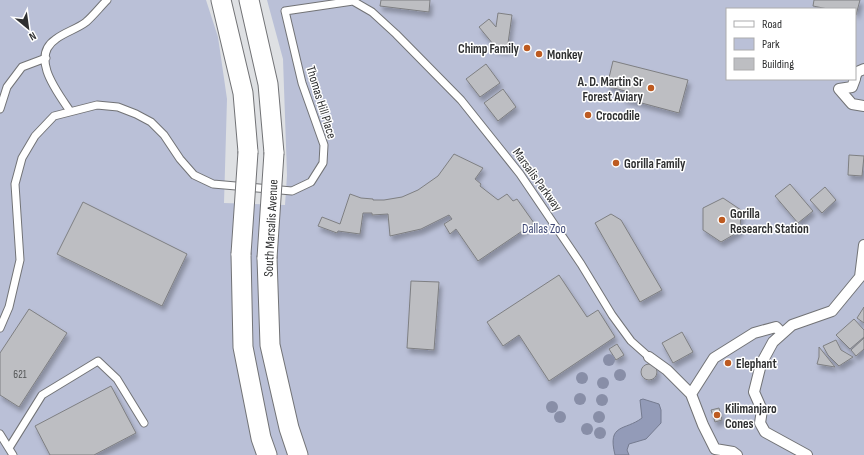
<svg xmlns="http://www.w3.org/2000/svg" width="864" height="455" font-family="'Sofia Sans Condensed',sans-serif">
<style>
.green{fill:#bac0d7;fill-rule:evenodd}
.water{fill:#939bb8;stroke:#757b90}
.building{fill:#bdbec2;stroke:#7e7f82;filter:url(#shadow)}
.lines{fill:none;stroke-linecap:round;stroke-linejoin:round}
.service-casing{stroke:#727376;stroke-width:9}
.pedestrian-casing{stroke:#727376;stroke-width:12}
.secondary-casing{stroke:#727376;stroke-width:21}
.service{stroke:#fff;stroke-width:7}
.pedestrian{stroke:#fff;stroke-width:10}
.secondary{stroke:#fff;stroke-width:19}
.secondary-bridge-casing{stroke:#727376;stroke-width:21;stroke-linecap:butt}
.secondary-bridge{stroke:#fff;stroke-width:19}
.tree{fill:#888ea7}
.poi-dot{fill:#bd5a20;stroke:#fff;stroke-width:1.5}
.labels{text-anchor:middle;stroke-width:3;stroke-linejoin:round;paint-order:stroke}
.number-label{font-size:11px;fill:#525455}
.poi-label{font-size:13px;font-weight:bold;fill:#2f3031;stroke:#fff;text-anchor:start}
.street-label{font-size:13px;fill:#2f3031;stroke:#fff}
.park-label{font-size:13px;fill:#414a76;stroke:#fff}
</style>
<defs>
<filter id="shadow"><feDropShadow dx="2.5" dy="4.5" stdDeviation="2" flood-color="#0004"/></filter>
</defs>
<rect width="100%" height="100%" fill="#dee0e3"/>
<path class="green" d="M0,0H206L218,37L227,99L224,203L285,205L287,175L283,59L267,0H864V455H0ZM727,9H855V79H727Z"/>
<path class="water" d="M643,399L659,404L661,410V423L646,439L629,444L627,450L629,455H615C607,423 625,431 642,418L640,400Z"/>
<path class="building" d="M381,0H430L429,12L380,6Z
M814,0H860L856,15L855,9H828L813,6Z
M498,13L512,15L507,50L493,48V44L479,27L489,19L496,27Z
M613,61L688,80L679,113L623,98L625,91L607,86Z
M486,64L500,83L480,97L466,79Z
M503,89L516,107L498,121L484,103Z
M454,154L483,168L475,179L481,184L480,186L498,200L507,194L513,201L517,199L534,223L478,261L456,229L450,234L444,224L452,219L449,215L421,229L390,236L388,214L372,215V213H363L360,234L338,231L337,233L318,226L322,217L340,224L350,194L361,198L373,199V200H384L402,197L418,190L438,176Z
M849,155L864,156L862,176L848,175Z
M790,184L813,211L798,223L775,196Z
M825,187L836,200L822,213L810,200Z
M723,198L741,210L740,231L721,242L703,230V208Z
M83,202L187,254L162,306L57,254Z
M611,214L621,220L662,290L640,302L595,223Z
M559,275L587,317L598,310L615,337L549,381L519,335L503,346L487,322Z
M411,281L439,282L434,350L407,348Z
M864,307V323L857,318Z
M29,309L67,333L19,407L0,395V353Z
M854,319L864,330V337L850,349L836,335Z
M682,332L693,352L673,363L662,343Z
M864,338V349L856,356L851,350Z
M836,340L841,350L853,357L839,366L828,355L823,346Z
M617,344L624,355L616,360L609,349Z
M819,347L835,367L817,364L819,357Z
M641 372a8 8 0 1 1 16 0a8 8 0 1 1-16 0Z
M111,386L136,433L94,455H50L35,426Z
M719,408L722,420L715,422L711,410Z"/>
<g class="lines">
<g class="service-casing">
<path id="service" d="M0,109L7,87L22,67L46,58
M70,111C58,93 29,57 56,39C65,32 77,29 86,22C93,16 100,7 107,0
M0,328L9,307L20,260L15,184L22,158L35,136L54,116L97,105L118,107L136,114L151,122L164,135L180,159L194,175L213,184L292,191L311,182L323,163L324,145L302,83L285,11L353,1L372,12L396,34L461,100L520,174L581,264L612,315L631,341L649,357
M0,434L13,455
M9,448L42,395L98,361L117,379L144,423"/>
</g>
<g class="pedestrian-casing">
<path id="pedestrian" d="M855,78L857,72L864,69
M855,79L852,87L839,89L852,104L864,106
M649,357L667,370L691,394L703,425L715,449L733,452L737,455
M691,394L714,358L754,333L776,327L782,333
M807,455L765,432L760,423L762,410L754,392L761,364L773,342L792,325L832,311L860,277L864,245"/>
</g>
<g class="secondary-casing">
<path id="secondary" d="M221,0L243,93L248,152
M249,0L268,84L274,153
M241,254L243,347L261,438L267,455
M267,258L270,345L289,428L298,455"/>
</g>
<use href="#service" class="service"/>
<use href="#pedestrian" class="pedestrian"/>
<use href="#secondary" class="secondary"/>
<g class="secondary-bridge-casing">
<path id="secondary-bridge" d="M241,254L248,152
M267,258L274,153"/>
</g>
<use href="#secondary-bridge" class="secondary-bridge"/>
</g>
<g class="tree">
<circle cx="609" cy="360" r="6"/>
<circle cx="620" cy="375" r="6"/>
<circle cx="582" cy="378" r="6"/>
<circle cx="603" cy="383" r="6"/>
<circle cx="580" cy="399" r="6"/>
<circle cx="602" cy="400" r="6"/>
<circle cx="552" cy="407" r="6"/>
<circle cx="560" cy="417" r="6"/>
<circle cx="599" cy="417" r="6"/>
<circle cx="587" cy="429" r="6"/>
<circle cx="600" cy="433" r="6"/>
</g>
<g class="poi-dot">
<circle cx="527" cy="48" r="4"/>
<circle cx="539" cy="54" r="4"/>
<circle cx="651" cy="88" r="4"/>
<circle cx="588" cy="115" r="4"/>
<circle cx="616" cy="163" r="4"/>
<circle cx="722" cy="220" r="4"/>
<circle cx="728" cy="363" r="4"/>
<circle cx="717" cy="415" r="4"/>
</g>
<g class="labels">
<g class="number-label">
<text x="20" y="378">621</text>
</g>
<g class="poi-label">
<text x="519" y="53" text-anchor="end">Chimp Family</text>
<text x="547" y="59">Monkey</text>
<text x="643" y="86" text-anchor="end">A. D. Martin Sr<tspan x="643" dy="15">Forest Aviary</tspan></text>
<text x="596" y="120">Crocodile</text>
<text x="624" y="168">Gorilla Family</text>
<text x="730" y="218">Gorilla<tspan x="730" dy="15">Research Station</tspan></text>
<text x="736" y="368">Elephant</text>
<text x="725" y="413">Kilimanjaro<tspan x="725" dy="15">Cones</tspan></text>
</g>
<g class="street-label">
<text transform="translate(322 102) rotate(73)" y="5">Thomas Hill Place</text>
<text transform="translate(538 179) rotate(54)" y="5">Marsalis Parkway</text>
<text transform="translate(270 228) rotate(-87)" y="5">South Marsalis Avenue</text>
</g>
<g class="park-label">
<text x="544" y="233">Dallas Zoo</text>
</g>
</g>
<rect x="726" y="8" width="130" height="72" fill="#ffffff" stroke="#acacad"/>
<rect x="734" y="21" width="20" height="6" fill="#ffffff" stroke="#acacad"/>
<text x="762" y="28" font-size="12" fill="#2f3031">Road</text>
<rect x="734" y="38" width="20" height="12" fill="#bac0d7" stroke="#acacad"/>
<text x="762" y="48" font-size="12" fill="#2f3031">Park</text>
<rect x="734" y="58" width="20" height="12" fill="#bdbec2" stroke="#acacad"/>
<text x="762" y="68" font-size="12" fill="#2f3031">Building</text>
<g transform="translate(28 28) rotate(151)" stroke="#ffffff" stroke-width="3" paint-order="stroke">
<path d="M0-3L7 15L0 10L-7 15Z" fill="#2f3031"/>
<text y="-6" font-size="11" font-weight="bold" text-anchor="middle" fill="#2f3031">N</text>
</g>
</svg>
